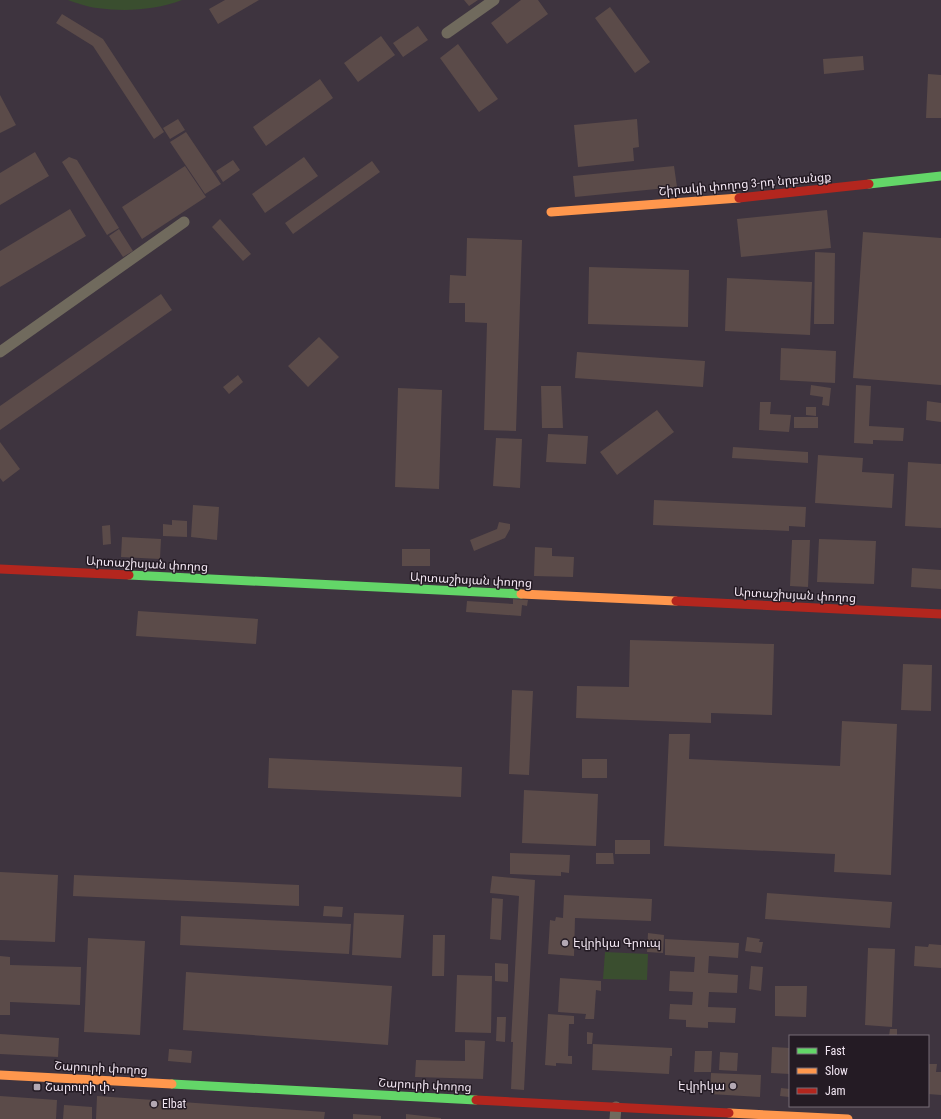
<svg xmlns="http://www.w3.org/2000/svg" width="941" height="1119" font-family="'Roboto Condensed','Noto Sans Armenian',sans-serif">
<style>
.green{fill:#3a4e2f}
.building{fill:#5b4b49}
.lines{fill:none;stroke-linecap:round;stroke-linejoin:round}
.street{stroke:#706a5d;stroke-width:11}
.fast{stroke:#63d668;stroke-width:9}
.slow{stroke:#ff974d;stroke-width:9}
.jam{stroke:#b3261e;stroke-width:9}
.poi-dot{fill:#b3a8b3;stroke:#241b24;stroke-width:1.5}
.labels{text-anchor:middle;stroke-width:3;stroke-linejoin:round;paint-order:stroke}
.street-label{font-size:12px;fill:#f2e6f2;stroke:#241b24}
.poi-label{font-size:12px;fill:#f2e6f2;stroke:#241b24;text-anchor:start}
</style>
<rect width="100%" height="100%" fill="#3e343f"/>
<path class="green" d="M68,0H182C155,10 126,12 97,8C87,7 77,3 68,0Z
M605,952L648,954L647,980L603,979Z"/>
<path class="building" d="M225,0H259L218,24L209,9Z
M464,0H478L469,6Z
M521,0H538L548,14L507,44L491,23Z
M610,7L650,62L635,73L595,18Z
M62,14L103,39L164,132L154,139L93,46L56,23Z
M418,26L428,40L403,57L393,43Z
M381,36L395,55L358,82L344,63Z
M458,44L498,99L479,112L440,58Z
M863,56L864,70L824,74L823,59Z
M928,74L941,75V118H926Z
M320,79L333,98L266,146L253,127Z
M0,95L16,125L0,133Z
M178,119L185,130L170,139L163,128Z
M637,119L639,147L633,148L634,161L578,167L574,125Z
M186,132L221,184L205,194L170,142Z
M35,152L49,176L0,205V173Z
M69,157L77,160L119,228L107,235L62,162Z
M304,157L318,176L265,213L252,194Z
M233,160L240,170L223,182L216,171Z
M372,161L380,172L293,234L285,223Z
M185,166L206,197L142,239L122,207Z
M674,166L677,187L575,197L573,176Z
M70,209L86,236L0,287V251Z
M827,210L831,248L741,257L737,219Z
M220,219L251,254L243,261L212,227Z
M119,229L133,251L123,257L109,236Z
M863,232L941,238V385L853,378Z
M467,238L522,240L516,431L484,430L487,323L465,322V303H449L450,275L466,276Z
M815,252L835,253L834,324H814Z
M589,267L689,270L688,327L588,324Z
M727,278L812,282L810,335L725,331Z
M161,294L172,310L0,430V406Z
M319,337L339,357L308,387L288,366Z
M781,348L836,351L835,383L780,380Z
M577,352L705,361L703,387L575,378Z
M238,375L243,382L229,394L223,387Z
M811,385L831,388L829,406L822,405L823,397L810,395Z
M856,385L871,386L869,426L904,428L903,441L873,440V444L854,443Z
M541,386H561L563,428H542Z
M398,388L442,390L439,489L395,487Z
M927,401L941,403V422L926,420Z
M760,402H771L770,414L791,415L789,432L759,430Z
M806,407H816V416L806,415Z
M657,410L674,432L617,475L600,452Z
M794,417H818V428H794Z
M548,434L588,436L586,464L546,462Z
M496,438L522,439L520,488L493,486Z
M0,442L20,469L3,482L0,478Z
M733,447L808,452V463L732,458Z
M818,455L863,458L862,472L894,474L892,508L815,503Z
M908,462L941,464V528L905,526Z
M654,500L806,507L805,527L789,526V531L653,525Z
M193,505L219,507L217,540L191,537Z
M172,520L187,521V537L163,536V524L172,525Z
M499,522L510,524V529L505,538L474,551L470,540L497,529Z
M110,525L111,544L103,545L102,526Z
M122,537L161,539L160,559L121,557Z
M819,539L876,541L874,584L817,582Z
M792,540H810L808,587L790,586Z
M535,547L552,548V556L574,557L573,577L534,576Z
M402,549H430V566H402Z
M912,568L941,570V589L911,587Z
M513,599L528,600L527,606L522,605L521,616L466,612L467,601L513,604Z
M138,611L258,619L256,644L136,636Z
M630,640L774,644L772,715L711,713V723L576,718L577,686L629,687Z
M903,664L932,665L931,711L901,710Z
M512,690L533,691L529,775L509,774Z
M842,721L897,724L891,875L834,872L835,854L664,846L669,734H690L689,759L840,766Z
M269,758L462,767L461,797L268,788Z
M582,759H607V778H582Z
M524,790L598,794L596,846L522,843Z
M615,840H650V854H615Z
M510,853L570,855L569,873L561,872V876L510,874Z
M596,853H613L614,864H596Z
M0,872L58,875L55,942L0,940Z
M74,875L299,885V906L73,896Z
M492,876L535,880L524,1090L511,1089L513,1042H511L519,896L490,893Z
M767,893L892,902L890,928L765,919Z
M564,895L652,899L651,921L575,918L574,956L548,954L550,920L555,921L556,917L563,918Z
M492,898L503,899L501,940L490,939Z
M324,906L343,907L342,917L323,916Z
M354,913L404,915L401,958L352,955Z
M181,916L351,924L349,954L180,945Z
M648,933L664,935L663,953L647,952Z
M433,935H445L444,976H432Z
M747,937L760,939L759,942H763L761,953L745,951Z
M88,938L145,941L140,1035L84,1032Z
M665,939L739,943L738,958L709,956L708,973L738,975L737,993L709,992L708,1007L736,1008L735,1023L708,1022V1028L686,1027V1020L669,1019L670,1004L692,1005L693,992L669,991L670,971L694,972L695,957L665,955Z
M929,944L941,945V968L914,966L915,946L928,947Z
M868,948L895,949L892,1027L865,1025Z
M0,956L10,957V965L81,967L80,1005L10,1002V1015H0Z
M495,963L508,964V982L495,981Z
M751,966L763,967L761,991L749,989Z
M186,972L392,986L388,1045L183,1030Z
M457,975L492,976L491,1033L455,1032Z
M560,978L601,981V991L596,990L594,1019H585L586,1014L558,1012Z
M775,986H807L806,1017L775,1016Z
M548,1014L574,1016V1024H569L568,1056H572V1064L556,1063V1066L545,1065Z
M497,1017H506L505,1042L496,1041Z
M890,1029H897V1036H889Z
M587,1032L593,1033L592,1044H587Z
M0,1034L59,1038L58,1057L0,1054Z
M465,1040L485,1041L483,1079L415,1077L416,1060L465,1061Z
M593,1044L672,1048V1056H670L669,1074L592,1070Z
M772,1047L790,1048V1074L771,1073Z
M169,1049L192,1051L191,1063L168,1061Z
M695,1051H712L711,1072H694Z
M720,1052L738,1053L737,1071L719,1070Z
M928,1064H937L936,1072H941V1095L928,1094Z
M711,1073L761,1075L760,1097L710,1094Z
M781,1088L790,1089L789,1097L780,1096Z
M0,1096L57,1100L56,1119H0Z
M97,1096L325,1112L324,1119H96Z
M64,1105L92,1107V1119H63Z
M353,1114L381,1116V1119H353Z
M406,1114L441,1118V1119H406Z"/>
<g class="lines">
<path class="street" d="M447,33L494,0
M0,352L184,222
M615,1119L616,1107"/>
<path class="fast" d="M869,184L941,176
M129,575L521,594
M172,1084L476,1100"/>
<path class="slow" d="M551,212L739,198
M521,594L676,601
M0,1075L172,1084
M729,1113L848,1119"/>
<path class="jam" d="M739,198L869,184
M0,569L129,575
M676,601L941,614
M476,1100L729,1113"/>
</g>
<g class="poi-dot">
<circle cx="565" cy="943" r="4"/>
<circle cx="733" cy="1086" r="4"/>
<rect x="33" y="1083" width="8" height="8" rx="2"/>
<circle cx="154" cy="1104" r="4"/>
</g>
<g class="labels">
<g class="street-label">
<text transform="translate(745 184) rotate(-5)" y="4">Շիրակի փողոց 3-րդ նրբանցք</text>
<text transform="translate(147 564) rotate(3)" y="4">Արտաշիսյան փողոց</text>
<text transform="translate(471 580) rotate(3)" y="4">Արտաշիսյան փողոց</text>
<text transform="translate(795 595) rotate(3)" y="4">Արտաշիսյան փողոց</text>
<text transform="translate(101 1068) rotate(3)" y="4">Շարուրի փողոց</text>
<text transform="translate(425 1085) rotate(3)" y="4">Շարուրի փողոց</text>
</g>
<g class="poi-label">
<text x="573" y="947">Էվրիկա Գրուպ</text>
<text x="725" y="1090" text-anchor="end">Էվրիկա</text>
<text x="45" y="1091">Շարուրի փ․</text>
<text x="162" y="1108">Elbat</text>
</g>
</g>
<rect x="789" y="1035" width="140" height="72" fill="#241b24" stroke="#766c76"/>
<rect x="797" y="1048" width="20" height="6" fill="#63d668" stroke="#766c76"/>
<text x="825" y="1055" font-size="12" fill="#f2e6f2">Fast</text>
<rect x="797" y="1068" width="20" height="6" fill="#ff974d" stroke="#766c76"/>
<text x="825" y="1075" font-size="12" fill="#f2e6f2">Slow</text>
<rect x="797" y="1088" width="20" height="6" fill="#b3261e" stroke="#766c76"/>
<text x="825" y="1095" font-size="12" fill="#f2e6f2">Jam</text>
</svg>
